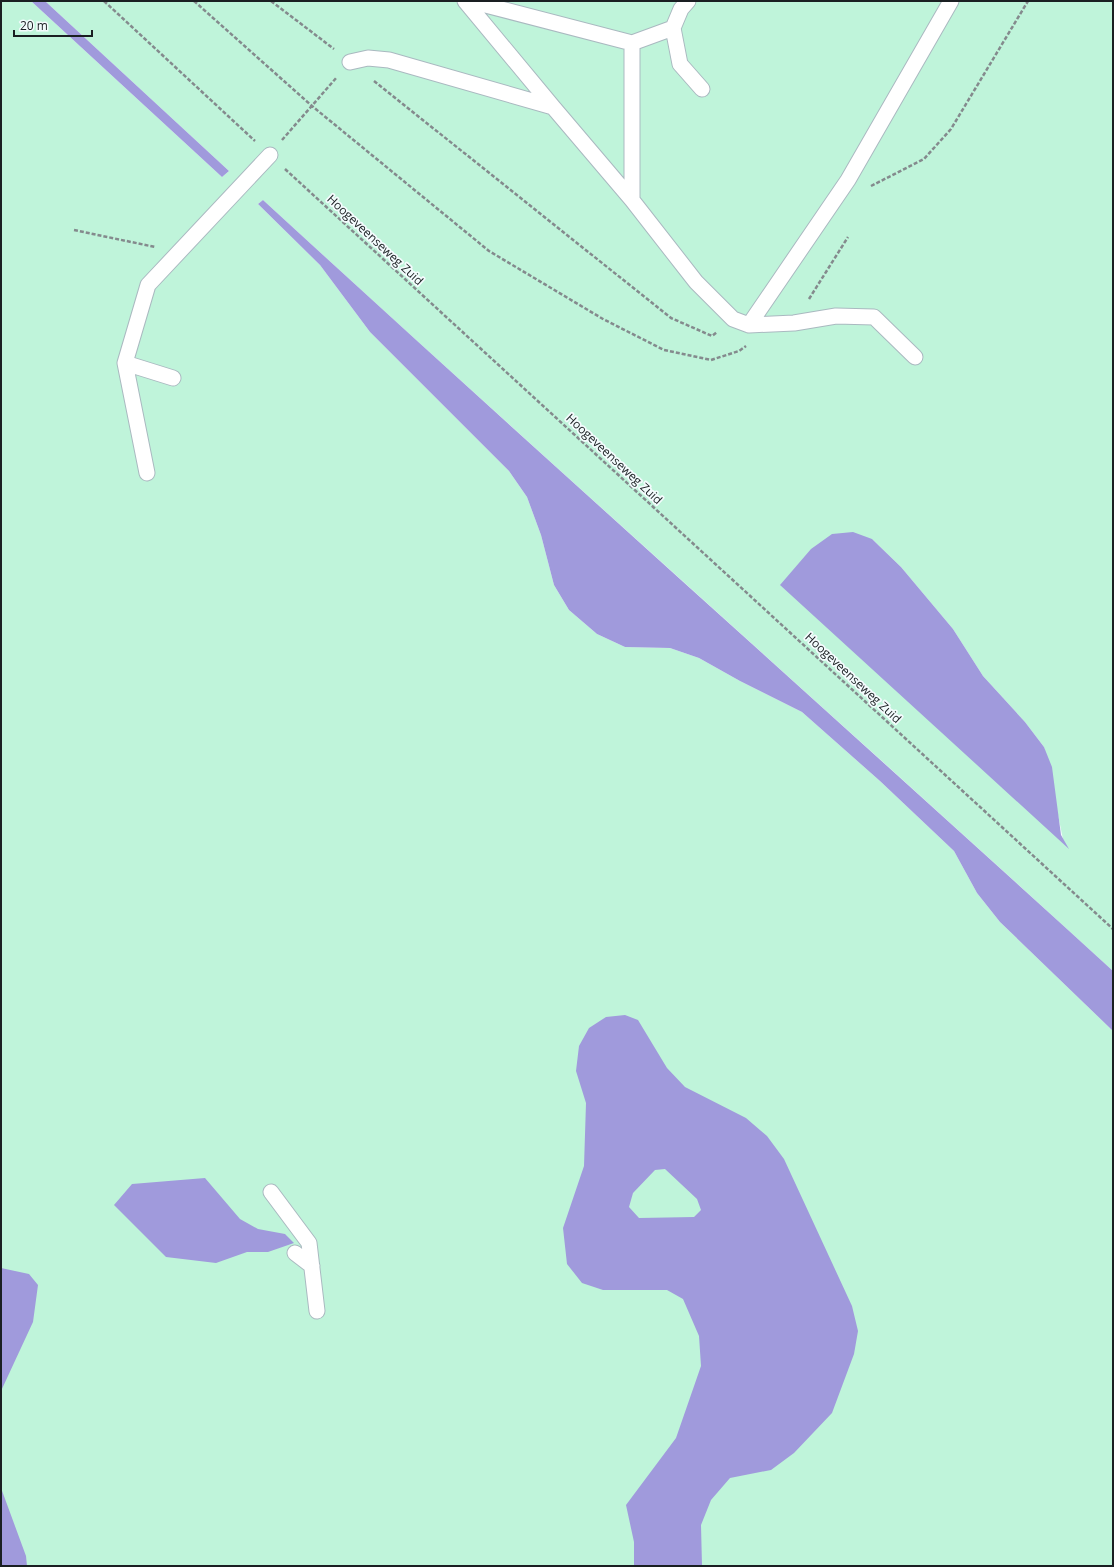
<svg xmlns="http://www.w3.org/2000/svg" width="1114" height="1567" font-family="'Open Sans',sans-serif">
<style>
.green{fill:#bff4da;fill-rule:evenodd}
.water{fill:#a09adc;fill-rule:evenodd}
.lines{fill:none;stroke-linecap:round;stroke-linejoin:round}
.lane-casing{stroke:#aab9c0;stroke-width:17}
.path{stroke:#848a8d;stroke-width:2.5;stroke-dasharray:4 2;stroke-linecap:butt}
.lane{stroke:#fff;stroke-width:15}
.labels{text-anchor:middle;stroke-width:3.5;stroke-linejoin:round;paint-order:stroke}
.street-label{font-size:12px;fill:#1a1f22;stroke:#f4fbfd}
</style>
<rect width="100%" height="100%" fill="#f4fbfd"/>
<path class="green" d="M1,1H31L222,177L229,171L45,1H1113V971C831,713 545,459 263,200L258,204L320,265L370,332L509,471L527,497L541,535L554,585L569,610L597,634L625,647L670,648L699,658L740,681L802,712L880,781L954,851L977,893L1000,922L1113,1031V1566H1ZM872,539L901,567L953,629L983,676L1025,722L1044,747L1064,844Z"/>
<path class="water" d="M31,1H45L229,171L222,177Z
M263,200C545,459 830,713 1113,971V1031L1000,922L977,893L954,851L880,781L802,712L740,681L699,658L670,648L625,647L597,634L569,610L554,585L541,535L527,497L509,471L370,332L320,265L258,204Z
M853,532L872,539L901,567L953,629L983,676L1025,722L1044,747L1052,767L1061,835L1069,849L780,585L811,549L832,534Z
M625,1015L638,1020L667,1068L685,1087L746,1118L767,1136L784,1159L852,1306L858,1331L854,1354L832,1413L794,1453L771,1470L730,1478L711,1500L701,1525L702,1566H634V1542L626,1505L676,1438L701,1366L699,1336L683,1299L667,1290H603L582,1283L567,1264L563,1228L584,1166L586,1103L576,1071L579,1046L589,1028L606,1017ZM655,1170L665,1169L697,1199L701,1210L694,1217L639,1218L629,1207L633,1193Z
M205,1178L240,1219L258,1229L285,1234L294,1243L268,1252H247L216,1263L166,1257L114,1205L132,1184Z
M1,1268L29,1274L38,1285L33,1322L1,1391Z
M1,1488L26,1556L27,1566H1Z"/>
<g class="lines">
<g class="lane-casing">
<path id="lane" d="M465,1L553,107L632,200L696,282L733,319L749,325L794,323L836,316L874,317L915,357
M470,1L632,43L673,28
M688,1L681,9L673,28L680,64L702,89
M632,43V200
M350,62L368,58L389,60L553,107
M749,325L848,180L951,1
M125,363L173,378
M147,473L125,363L148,285L270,155
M271,1192L309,1243L317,1311
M295,1253L312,1266"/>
</g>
<path class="path" d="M104,1L255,141
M194,1L312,106L489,251L603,319L664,350L711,360L739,351L746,346
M271,1L334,49
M374,81L671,318L712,336L717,332
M282,140L337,77
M285,169L1113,929
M871,186L924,159L951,129L1028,1
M74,230L155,247
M809,299L848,237"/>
<use href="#lane" class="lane"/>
</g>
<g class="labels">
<g class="street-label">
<text transform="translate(375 240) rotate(43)" y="4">Hoogeveenseweg Zuid</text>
<text transform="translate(614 459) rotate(43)" y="4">Hoogeveenseweg Zuid</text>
<text transform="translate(853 678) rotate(43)" y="4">Hoogeveenseweg Zuid</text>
</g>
</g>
<rect width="1114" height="1567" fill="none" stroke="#1a1f22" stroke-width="4"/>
<path d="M14 30v6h78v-6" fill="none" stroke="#1a1f22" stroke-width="2"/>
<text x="20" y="30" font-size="12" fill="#1a1f22" stroke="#f4fbfd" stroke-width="3" paint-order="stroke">20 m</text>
</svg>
